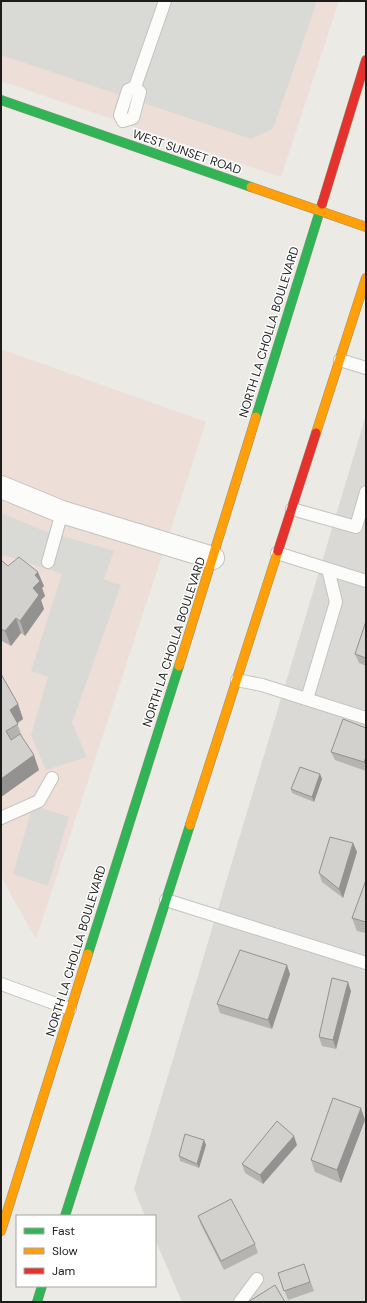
<svg xmlns="http://www.w3.org/2000/svg" width="367" height="1303" font-family="'DM Sans',sans-serif">
<style>
.residential{fill:#dad9d6}
.commercial{fill:#eeded8}
.parking{fill:#d9d9d6}
.lines{fill:none;stroke-linecap:round;stroke-linejoin:round}
.lane-casing{stroke:#c3c3c0;stroke-width:14}
.street-casing{stroke:#c3c3c0;stroke-width:24}
.fast-casing{stroke:#90957c;stroke-width:10}
.slow-casing{stroke:#90957c;stroke-width:10}
.jam-casing{stroke:#90957c;stroke-width:10}
.lane{stroke:#fcfcfb;stroke-width:12}
.street{stroke:#fcfcfb;stroke-width:22}
.fast{stroke:#30b455;stroke-width:9}
.slow{stroke:#ff9f0a;stroke-width:9}
.jam{stroke:#e5322d;stroke-width:9}
.wall{fill:#b5b4b0}
.shaded-wall{fill:#949290}
.building{fill:#d3d1cd;stroke:#949290}
.labels{text-anchor:middle;stroke-width:3;stroke-linejoin:round;paint-order:stroke}
.street-label{font-size:12px;fill:#1c1c1c;stroke:#fff}
</style>
<rect width="100%" height="100%" fill="#ebeae4"/>
<path class="residential" d="M366,415V1302H182L155,1239V1216H145L134,1189Z"/>
<path class="commercial" d="M1,1H339L281,177L1,81Z
M1,349L206,422L36,939L1,877Z"/>
<path class="parking" d="M1,1H317L273,129L251,139L1,55Z
M1,513L42,530L114,551L104,579L121,585L72,723L87,757L46,770L31,735L48,677L31,671L62,574L4,555L1,559Z
M33,805L69,817L48,886L13,874Z"/>
<g class="lines">
<g class="lane-casing">
<path id="lane" d="M135,87L165,1
M135,87L140,92L133,118L123,121L120,115L128,90Z
M340,360L366,368
M292,509L356,527L366,492
M277,553L366,581
M48,562L62,512
M237,680L262,685L366,718
M307,699L336,602L328,569
M1,818L39,801L52,778
M166,900L366,963
M1,984L70,1009
M240,1302L257,1279"/>
</g>
<g class="street-casing">
<path id="street" d="M1,487L62,512L213,558"/>
</g>
<g class="fast-casing">
<path id="fast" d="M1,100L251,187
M256,417L322,204
M88,954L179,666
M65,1216L190,825
M37,1302L42,1286"/>
</g>
<g class="slow-casing">
<path id="slow" d="M251,187L366,227
M316,433L366,278
M179,666L256,417
M190,825L278,551
M1,1231L88,954"/>
</g>
<g class="jam-casing">
<path id="jam" d="M322,204L366,60
M278,551L316,433"/>
</g>
<use href="#lane" class="lane"/>
<use href="#street" class="street"/>
<use href="#fast" class="fast"/>
<use href="#slow" class="slow"/>
<use href="#jam" class="jam"/>
</g>
<path class="wall" d="M1,560L8,566L44,586L42,588L45,596L41,600L44,609L25,636L21,633L11,646L2,641L1,643Z
M366,621V666L359,663L355,654Z
M1,674L18,704L23,719L17,723L23,739L39,770L1,797Z
M366,728V771L335,760L331,752Z
M320,774L322,779L314,802L292,793L291,789Z
M353,843L357,852L343,898L322,882L319,873Z
M366,880V933L357,931L352,918Z
M290,974L272,1029L220,1013L217,1004Z
M351,991L336,1049L322,1046L319,1037Z
M365,1120L341,1183L315,1172L311,1160Z
M204,1140L206,1145L199,1168L180,1161L179,1156Z
M297,1145L263,1184L245,1173L242,1164Z
M198,1216L255,1244L258,1253L224,1270L201,1225Z
M304,1264L314,1291L288,1300L278,1273Z"/>
<path class="shaded-wall" d="M38,572L44,586L42,588L45,596L41,600L44,609L25,636L20,621L33,588L35,575Z
M16,618L21,633L11,646L5,631Z
M18,704L23,719L15,725L10,710Z
M34,755L39,770L1,797V779Z
M366,757V767L364,762Z
M320,774L322,779L314,802L312,797Z
M353,843L357,852L343,898L339,889Z
M287,965L290,974L272,1029L268,1020Z
M348,982L351,991L336,1049L333,1040Z
M361,1108L365,1120L341,1183L337,1170Z
M294,1136L297,1145L263,1184L260,1175Z
M204,1140L206,1145L199,1168L197,1164Z"/>
<path class="building" d="M19,557L38,572L35,575L40,581L33,588L39,595L20,621L16,618L5,631L1,629V560L8,566Z
M366,621V658L355,654Z
M1,674L18,704L10,710L18,724L6,731L11,740L20,734L34,755L1,779Z
M343,719L366,728V757L364,762L331,752Z
M300,767L320,774L312,797L291,789Z
M330,837L353,843L339,889L319,873Z
M366,880V922L352,918Z
M240,950L287,965L268,1020L217,1004Z
M332,978L348,982L333,1040L319,1037Z
M333,1098L361,1108L337,1170L311,1160Z
M277,1121L294,1136L260,1175L242,1164Z
M185,1134L204,1140L197,1164L179,1156Z
M231,1199L255,1244L221,1261L198,1216Z
M304,1264L310,1282L284,1291L278,1273Z
M275,1285L285,1302H248Z"/>
<g class="labels">
<g class="street-label">
<text transform="translate(187 152) rotate(19)" y="4">WEST SUNSET ROAD</text>
<text transform="translate(269 332) rotate(-73)" y="4">NORTH LA CHOLLA BOULEVARD</text>
<text transform="translate(174 642) rotate(-72)" y="4">NORTH LA CHOLLA BOULEVARD</text>
<text transform="translate(76 951) rotate(-73)" y="4">NORTH LA CHOLLA BOULEVARD</text>
</g>
</g>
<rect width="367" height="1303" fill="none" stroke="#1c1c1c" stroke-width="4"/>
<rect x="16" y="1215" width="140" height="72" fill="#ffffff" stroke="#a4a4a4"/>
<rect x="24" y="1228" width="20" height="6" fill="#30b455" stroke="#a4a4a4"/>
<text x="52" y="1235" font-size="12" fill="#1c1c1c">Fast</text>
<rect x="24" y="1248" width="20" height="6" fill="#ff9f0a" stroke="#a4a4a4"/>
<text x="52" y="1255" font-size="12" fill="#1c1c1c">Slow</text>
<rect x="24" y="1268" width="20" height="6" fill="#e5322d" stroke="#a4a4a4"/>
<text x="52" y="1275" font-size="12" fill="#1c1c1c">Jam</text>
</svg>
